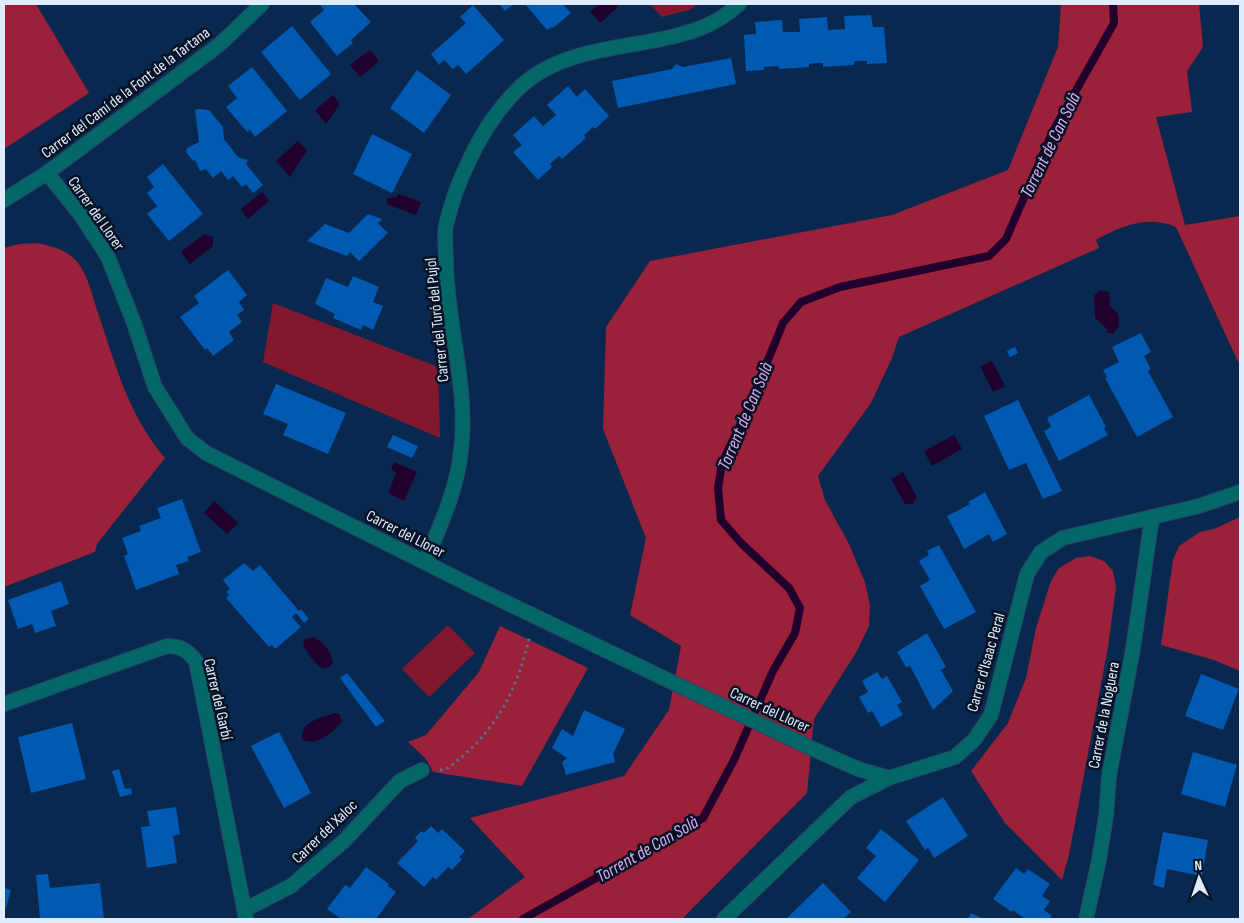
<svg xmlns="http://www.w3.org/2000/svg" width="1244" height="923" font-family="'Sofia Sans Condensed',sans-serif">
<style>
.green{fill:#82182e}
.forest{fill:#9b2039}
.water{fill:#21002e}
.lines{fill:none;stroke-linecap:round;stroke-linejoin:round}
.stream{stroke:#21002e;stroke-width:8}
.building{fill:#0159b1}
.minor-casing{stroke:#264367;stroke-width:16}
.path{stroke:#58708f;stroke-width:3;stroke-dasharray:2.5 4;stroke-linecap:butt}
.minor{stroke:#046767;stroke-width:14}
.labels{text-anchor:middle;stroke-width:5;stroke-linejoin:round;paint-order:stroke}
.street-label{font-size:16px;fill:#e0ebfb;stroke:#051223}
.water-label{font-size:18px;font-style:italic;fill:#ddabf3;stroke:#051223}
</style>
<rect width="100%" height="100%" fill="#08284f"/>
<path class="green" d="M650,4H699L689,10L662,17Z
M273,303L438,367L440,438L263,362Z
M448,625L475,653L429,697L402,669Z"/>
<path class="forest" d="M4,4H36L89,93L4,149Z
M1061,4H1199L1203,47L1187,71L1192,112L1156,117L1185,225L1240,216V366L1176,227C1146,215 1122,226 1096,240L1099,248L899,337L892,358L871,403L818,476L825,500L849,544L865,582L870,605L869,626L857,651L814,719L807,793L682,919H468L525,877L470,818L624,776L669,710L681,646L630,615L646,538L603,429L606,327L650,261L892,215L1008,170L1058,47Z
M37,243C52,246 68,250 78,263C89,277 93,299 99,316C117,369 128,414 165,458L97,544L95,552L4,587V248L20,244Z
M1240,517V671L1214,660L1161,645L1173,560L1179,546L1200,532L1214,529Z
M1090,556L1104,561L1113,571L1116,587L1108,647L1069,855L1062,880L1005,823L971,771L1008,723L1026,678L1036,628L1051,581L1059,568L1076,558Z
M500,626L588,668L522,786L433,772L426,759L408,742L426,735L479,672Z"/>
<path class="water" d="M600,4H618L617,8L600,23L590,11Z
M370,50L379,61L360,77L350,65Z
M333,95L340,104L326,124L315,110Z
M298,141L307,150L290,177L276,161Z
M262,192L269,201L248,219L241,209Z
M399,194L421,202L416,215L386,204L388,198L396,197Z
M204,234L213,237V246L190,264L181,252Z
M1100,290L1109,292L1110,306L1118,314L1119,326L1113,334L1106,332L1107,329L1095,318L1094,296Z
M992,361L1005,386L993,392L980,366Z
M954,435L962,449L932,466L924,451Z
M394,462L417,472L404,501L388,493L396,473L391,469Z
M903,472L917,497L913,504H905L891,479Z
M214,501L238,523L227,534L204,513Z
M314,637C322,641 333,653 333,663C321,679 311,655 303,646L305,639Z
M335,713L339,714L342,721C335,731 316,748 302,739C300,721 323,717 335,713Z"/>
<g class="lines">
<path class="stream" d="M523,919L703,818L734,760L773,671L795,633L800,608L789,588L741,543L721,520L718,488L722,463L748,409L783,323L801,302L840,287L989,256L1006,239L1052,133L1114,23L1113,4"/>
</g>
<path class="building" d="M319,4H354L371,22L351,40L353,43L337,56L310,22L324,10Z
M499,4H514L505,11Z
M525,4H563L571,13L553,28L552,27L547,30Z
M473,5L504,40L466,74L458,65L453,69L444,60L439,65L431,54L466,23L460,17Z
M871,15L873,27H884L887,63L867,64V61H854V65L823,67V63H816L809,64V67L779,69L778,66L764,67V70L746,71L744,35L756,34L755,22L782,20L783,32H800L799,19L827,17L828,30L845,29L844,16Z
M292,26L331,74L300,100L261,52Z
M731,58L736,84L618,108L612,81L672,69L676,64L683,67Z
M252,67L287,111L255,137L250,130L247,132L226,107L237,98L228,86Z
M417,70L451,95L424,133L390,108Z
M568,86L577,97L585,89L609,116L595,129L593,127L584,135L586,138L562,159L559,156L550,164L552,167L538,180L513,152L522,145L513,135L534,116L543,126L556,115L547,105Z
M199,109L209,110L223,127L224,139L238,157L248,160L246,164L263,185L253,193L246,184L242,187L233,176L228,180L221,171L213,178L206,169L200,171L195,160L193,161L186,152L187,148L199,142L195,110Z
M372,134L412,154L392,193L353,174Z
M163,164L203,214L169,241L147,214L157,206L147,193L154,187L147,177Z
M368,214L382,219L378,223L388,233L359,261L350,252L347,256L307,241L325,224L349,233Z
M228,270L247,295L239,302L244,310L237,315L242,322L229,332L234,340L213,356L207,348L205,350L180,317L199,303L194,296Z
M353,276L379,287L373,302L383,306L373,330L363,325L361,330L333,318L335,314L315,304L326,278L348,287Z
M1141,333L1151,352L1144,356L1151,369L1148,371L1173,417L1137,437L1105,378L1107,377L1103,370L1119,362L1112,347Z
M1015,347L1018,353L1010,357L1007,351Z
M276,384L346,413L328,454L283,435L288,424L263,414Z
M1089,395L1106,427L1104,428L1108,435L1059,461L1044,431L1051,427L1047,418Z
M1018,400L1062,491L1043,499L1026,463L1009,470L984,416Z
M393,435L418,446L412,458L387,447Z
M985,492L1007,534L993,542L989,534L964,549L947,516L970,504L968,502Z
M182,499L201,552L187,557L189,561L176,565L179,574L136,590L124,556L128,554L122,538L141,531L139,526L161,518L157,508Z
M939,545L976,612L944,629L920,586L930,580L919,561L929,555L927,551Z
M244,563L253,571L260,565L299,611L301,609L309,619L304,623L296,613L292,617L301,627L275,649L272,645L269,647L226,598L229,595L226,592L230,589L223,580Z
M61,581L69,604L51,611L56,626L35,633L32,624L18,629L8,600Z
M927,633L946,667L941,670L953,691L933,710L910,666L906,667L897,652Z
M877,672L882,679L887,676L902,702L897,705L903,715L881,727L872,711L868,713L859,697L868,692L862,681Z
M347,673L385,721L376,727L340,678Z
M1201,674L1239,689L1223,730L1185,716Z
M584,710L625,729L613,754L615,762L566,775L562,762L567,758L552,748L562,729L573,736Z
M72,723L86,779L31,793L18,737Z
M279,732L311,793L284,808L251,746Z
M1193,752L1237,765L1225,807L1181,794Z
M119,769L125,789L131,788L132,794L120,797L112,771Z
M943,797L968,836L934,858L928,848L925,850L906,821Z
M176,807L180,834L173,836L177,863L147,868L141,827L150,826L147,811Z
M431,826L438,833L442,829L465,851L459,857L462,859L452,870L448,867L436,880L433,877L424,887L397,863L418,841L415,838L421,831L424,833Z
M881,829L919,860L885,902L857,878L876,856L866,848Z
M1163,832L1208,840L1202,876L1167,869L1164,888L1153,885Z
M366,867L389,884L388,886L396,892L376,919H341L327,909L345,885L350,888Z
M1016,868L1024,874L1028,869L1050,884L1042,896L1050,901L1044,910L1052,916L1050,919H1023L1024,918L1013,910L1012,912L993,899Z
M48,874L50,888L100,883L104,919H40L36,875Z
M823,883L851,912L843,919H786Z
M4,888L11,890L6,908L4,907Z
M971,913L984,919H968Z"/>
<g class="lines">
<g class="minor-casing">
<path id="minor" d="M47,173L80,214L108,257L134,323L155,387L187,438L206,453L472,586L680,686L811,748L858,769L889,778
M4,200L47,173L219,45L262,4
M425,562C440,526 457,490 461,451C469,387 446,323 446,259C446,249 444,236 446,225C451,204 459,181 469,161C480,136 498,109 517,90C569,38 651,53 712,23C722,18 731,11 739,4
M4,704L167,646C181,646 187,650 196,661L246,919
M244,910L291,886L344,841L400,781L422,770
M724,919L851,797L889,778L955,757L974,740L991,715L1027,574L1041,552L1063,538L1199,506L1240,492
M1086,919L1099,860L1106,816L1109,776L1133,649L1152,517"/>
</g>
<path class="path" d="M440,770H445C495,734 516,694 530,635"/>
<use href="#minor" class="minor"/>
</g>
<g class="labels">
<g class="street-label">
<text transform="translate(125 92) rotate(-37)" y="6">Carrer del Camí de la Font de la Tartana</text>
<text transform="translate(97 213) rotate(55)" y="6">Carrer del Llorer</text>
<text transform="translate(436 320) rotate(-96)" y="6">Carrer del Turó del Pujol</text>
<text transform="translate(406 533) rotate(27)" y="6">Carrer del Llorer</text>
<text transform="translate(985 662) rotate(-74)" y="6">Carrer d'Isaac Peral</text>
<text transform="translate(219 699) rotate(77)" y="6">Carrer del Garbí</text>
<text transform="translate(770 709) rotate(25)" y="6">Carrer del Llorer</text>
<text transform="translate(1103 715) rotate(-79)" y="6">Carrer de la Noguera</text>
<text transform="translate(324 831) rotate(-44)" y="6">Carrer del Xaloc</text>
</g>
<g class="water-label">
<text transform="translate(1050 145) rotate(-64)" y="6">Torrent de Can Solà</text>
<text transform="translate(745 416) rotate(-67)" y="6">Torrent de Can Solà</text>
<text transform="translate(647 849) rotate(-30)" y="6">Torrent de Can Solà</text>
</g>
</g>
<rect width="1244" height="923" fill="none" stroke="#e0ebfb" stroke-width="10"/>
<g transform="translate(1199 878) rotate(357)" stroke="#051223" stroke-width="4" paint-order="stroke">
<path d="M0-4L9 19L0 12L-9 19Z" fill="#e0ebfb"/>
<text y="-8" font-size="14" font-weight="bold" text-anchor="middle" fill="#e0ebfb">N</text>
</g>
</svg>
